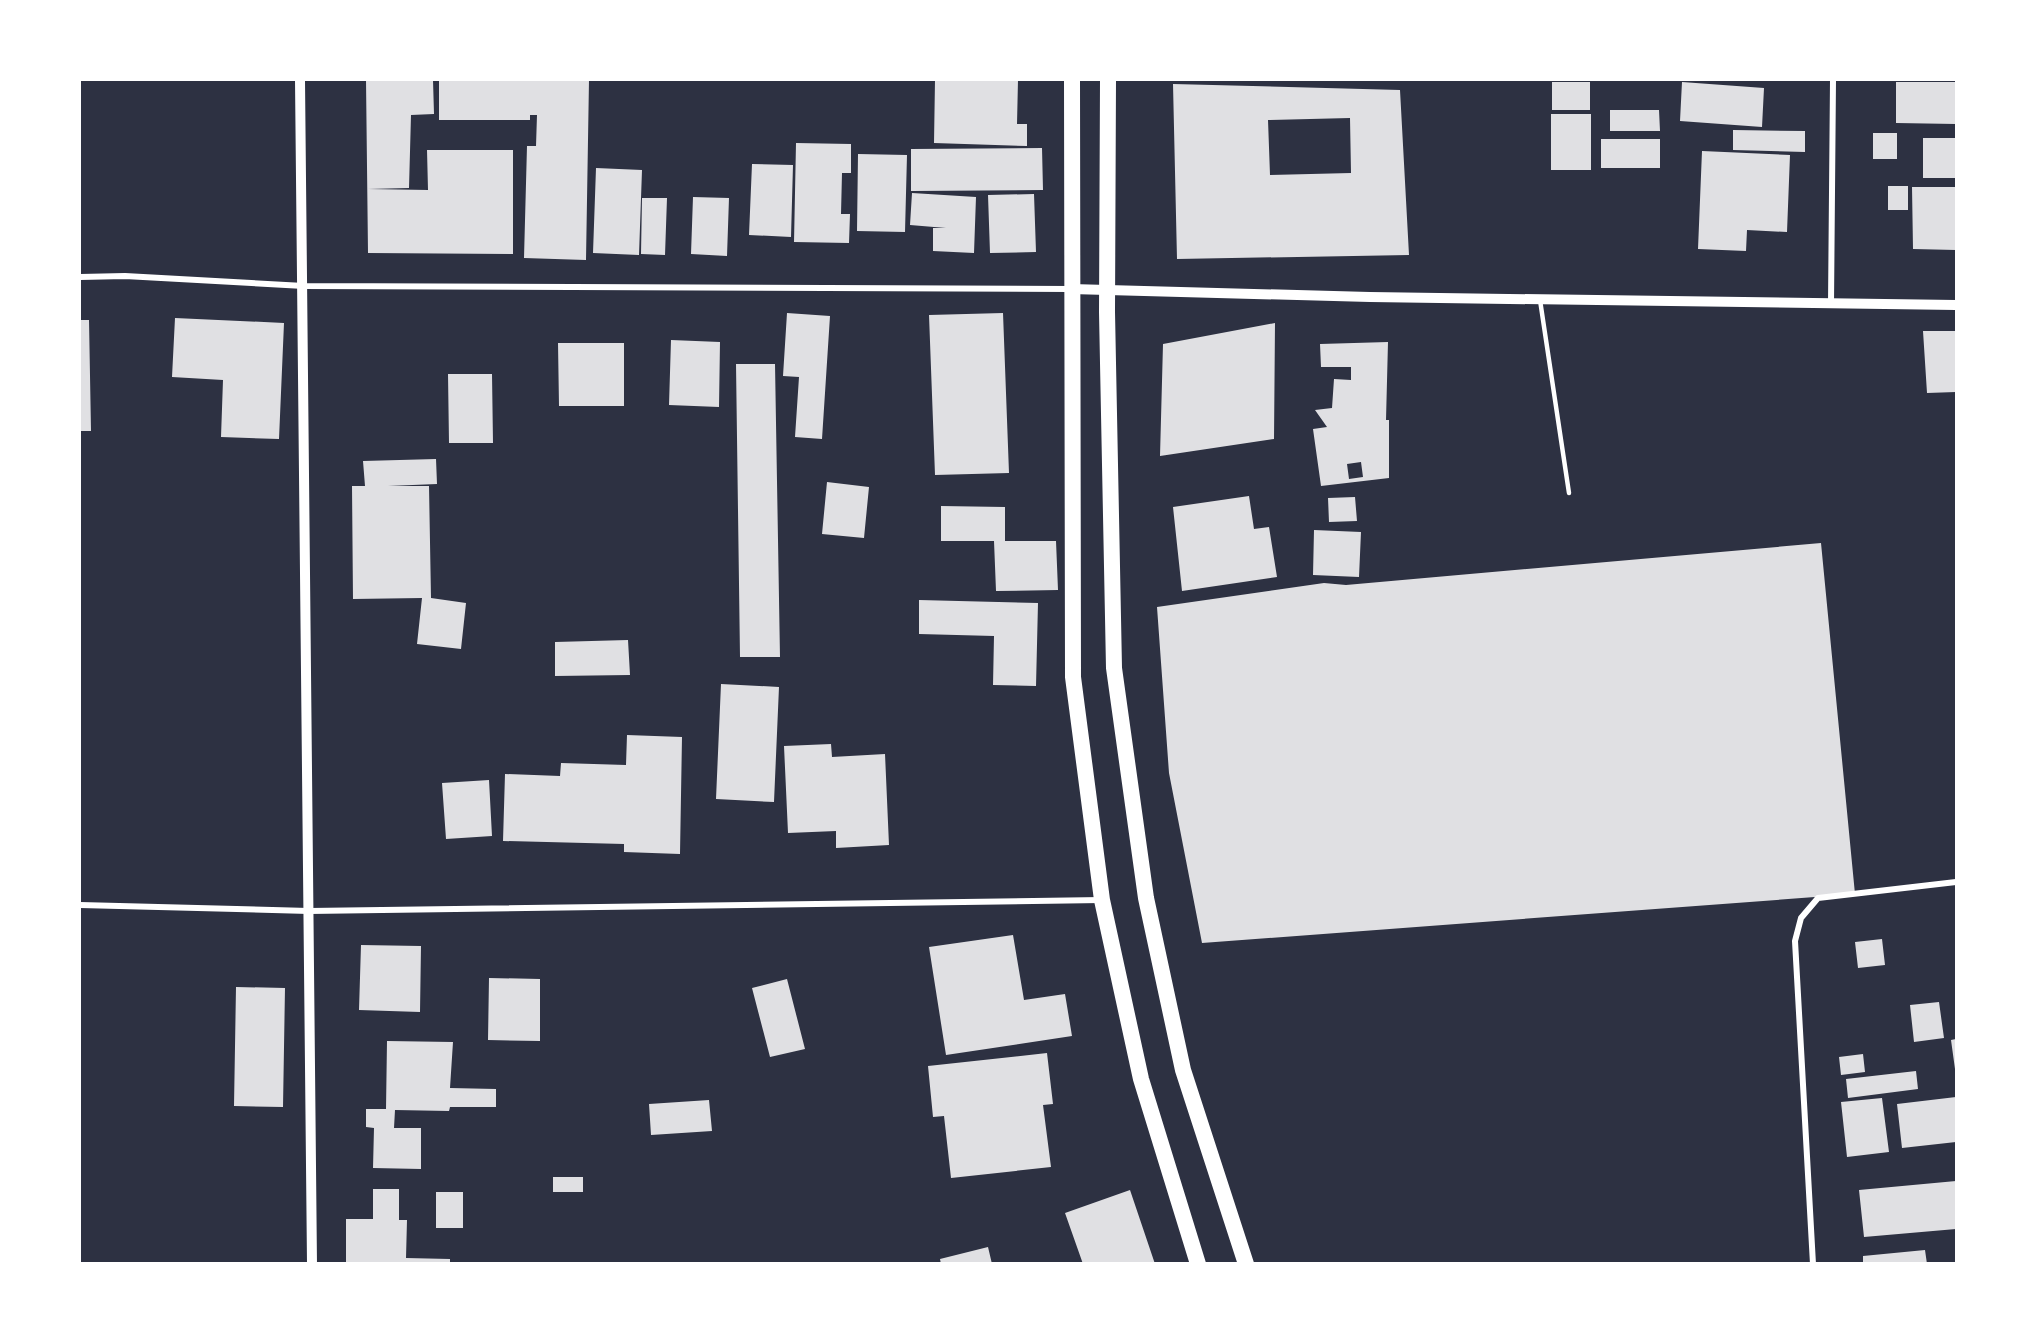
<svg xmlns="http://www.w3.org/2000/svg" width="2036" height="1343" font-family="Rubik,sans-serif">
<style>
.building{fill:#e0e0e3;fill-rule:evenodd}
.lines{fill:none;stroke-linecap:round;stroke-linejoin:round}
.service{stroke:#fff;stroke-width:4.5}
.minor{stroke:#fff;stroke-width:6}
.tertiary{stroke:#fff;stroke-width:10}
.trunk{stroke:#fff;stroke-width:16}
</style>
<rect width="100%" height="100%" fill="#2d3142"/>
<path class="building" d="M366,80H433L434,114L411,115L409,188L368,189L428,190L427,150H513V254L368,253Z
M439,80H589L586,260L524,258L527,146H536L537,115H530V120H439Z
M935,80H1018L1017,124H1027V146L934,143Z
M1552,82H1590V110H1552Z
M1682,82L1764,88L1762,127L1680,121Z
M1896,82H1956V124L1896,123Z
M1173,84L1400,90L1409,255L1177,259ZM1350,118L1351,173L1270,175L1268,120Z
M1610,110H1659L1660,131H1610Z
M1551,114H1591V170H1551Z
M1733,130L1805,131V152L1733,150Z
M1873,133H1897V159H1873Z
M1923,138H1956V178H1923Z
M1601,139H1660V168H1601Z
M796,143L851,144V173H842L841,214H850L849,243L794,242Z
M1042,148L1043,190L911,191V149Z
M1702,151L1790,155L1787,232L1747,230L1746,251L1698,249Z
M858,154L907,155L905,232L857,231Z
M752,164L793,165L791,237L749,235Z
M596,168L642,170L639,255L593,253Z
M1888,186H1908V210H1888Z
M1912,187H1956V250L1913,249Z
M912,193L976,197L974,253L933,251V228H946L910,225Z
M1034,194L1036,252L990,253L988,195Z
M693,197L729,198L727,256L691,254Z
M642,198H667L665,255L641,254Z
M787,313L830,316L822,439L795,437L799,377L783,376Z
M1003,313L1009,473L935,475L929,315Z
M175,318L284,323L279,439L221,437L223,380L172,377Z
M80,320H89L91,431H80Z
M1275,323L1274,439L1160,456L1163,344Z
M1923,331H1956V392L1927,393Z
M671,340L720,342L719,407L669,405Z
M1388,342L1386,420H1389V478L1321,486L1313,429L1327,427L1315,410L1332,408L1334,379L1351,380V367H1321L1320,344ZM1361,462L1363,477L1349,479L1347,464Z
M558,343H624V406H559Z
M736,364H775L780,657H740Z
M448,374H492L493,443H449Z
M436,459L437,484L388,486H429L431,598L466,603L461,649L417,644L422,598L353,599L352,486H365L363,461Z
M827,482L869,487L864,538L822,534Z
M1249,496L1254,529L1269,527L1277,577L1182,591L1173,507Z
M1355,497L1357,521L1329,522L1328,498Z
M941,506L1005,507V541H1056L1058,590L996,591L994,541H941Z
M1314,530L1361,532L1359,577L1313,575Z
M1821,543L1855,894L1202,943L1169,773L1157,607L1324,583L1346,585Z
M919,600L1038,603L1036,686L993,685L994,636L919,634Z
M628,640L630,675L555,676V642Z
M721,684L779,687L774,802L716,799Z
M627,735L682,737L680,854L624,852V844L503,841L505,774L560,776L561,763L626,765Z
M831,744L832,757L885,754L889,845L836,848V831L788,833L784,746Z
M489,780L492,836L446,839L442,783Z
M1013,935L1024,1000L1065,994L1072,1036L946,1055L929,947Z
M1882,939L1885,965L1858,968L1855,942Z
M361,945L421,946L420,1012L359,1010Z
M489,978L540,979V1041L488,1040Z
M787,979L805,1049L770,1057L752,988Z
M236,987L285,988L283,1107L234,1106Z
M1939,1002L1944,1038L1914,1042L1910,1005Z
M1956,1039V1069H1955L1951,1040Z
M387,1041L453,1042L450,1088L496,1089V1107H450L449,1111L395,1110L394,1128H421V1169L373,1168L374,1128L366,1127V1109H386Z
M1047,1053L1053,1104L1043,1105L1051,1167L951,1178L944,1116L933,1117L928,1066Z
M1863,1054L1865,1072L1841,1075L1839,1057Z
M1916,1071L1918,1089L1848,1098L1846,1079Z
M1956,1097V1142L1902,1148L1897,1104Z
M1882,1098L1889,1152L1847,1157L1841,1102Z
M709,1100L712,1131L651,1135L649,1104Z
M553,1177H583V1192H553Z
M1956,1181V1229L1864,1237L1859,1190Z
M373,1189H399V1220H407L406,1258L450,1259V1264H346V1219H373Z
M1130,1190L1155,1264H1083L1065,1213Z
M436,1192H463V1228H436Z
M988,1247L992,1264H941L940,1259Z
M1925,1250L1927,1264H1863V1256Z"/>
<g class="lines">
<path class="service" d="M1540,300L1569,493"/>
<path class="minor" d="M80,277L125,276L304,286L1071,289
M1831,304L1833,80
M80,905L309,911L1102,900
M1813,1264L1795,941L1801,918L1818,898L1956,882"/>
<path class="tertiary" d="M300,80L312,1264
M1071,289L1370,297L1956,305"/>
<path class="trunk" d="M1072,80L1073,677L1102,900L1141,1079L1198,1264
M1108,80L1107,312L1114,668L1146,898L1183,1070L1246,1264"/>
</g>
<rect width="2036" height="1343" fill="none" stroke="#ffffff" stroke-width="162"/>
</svg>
